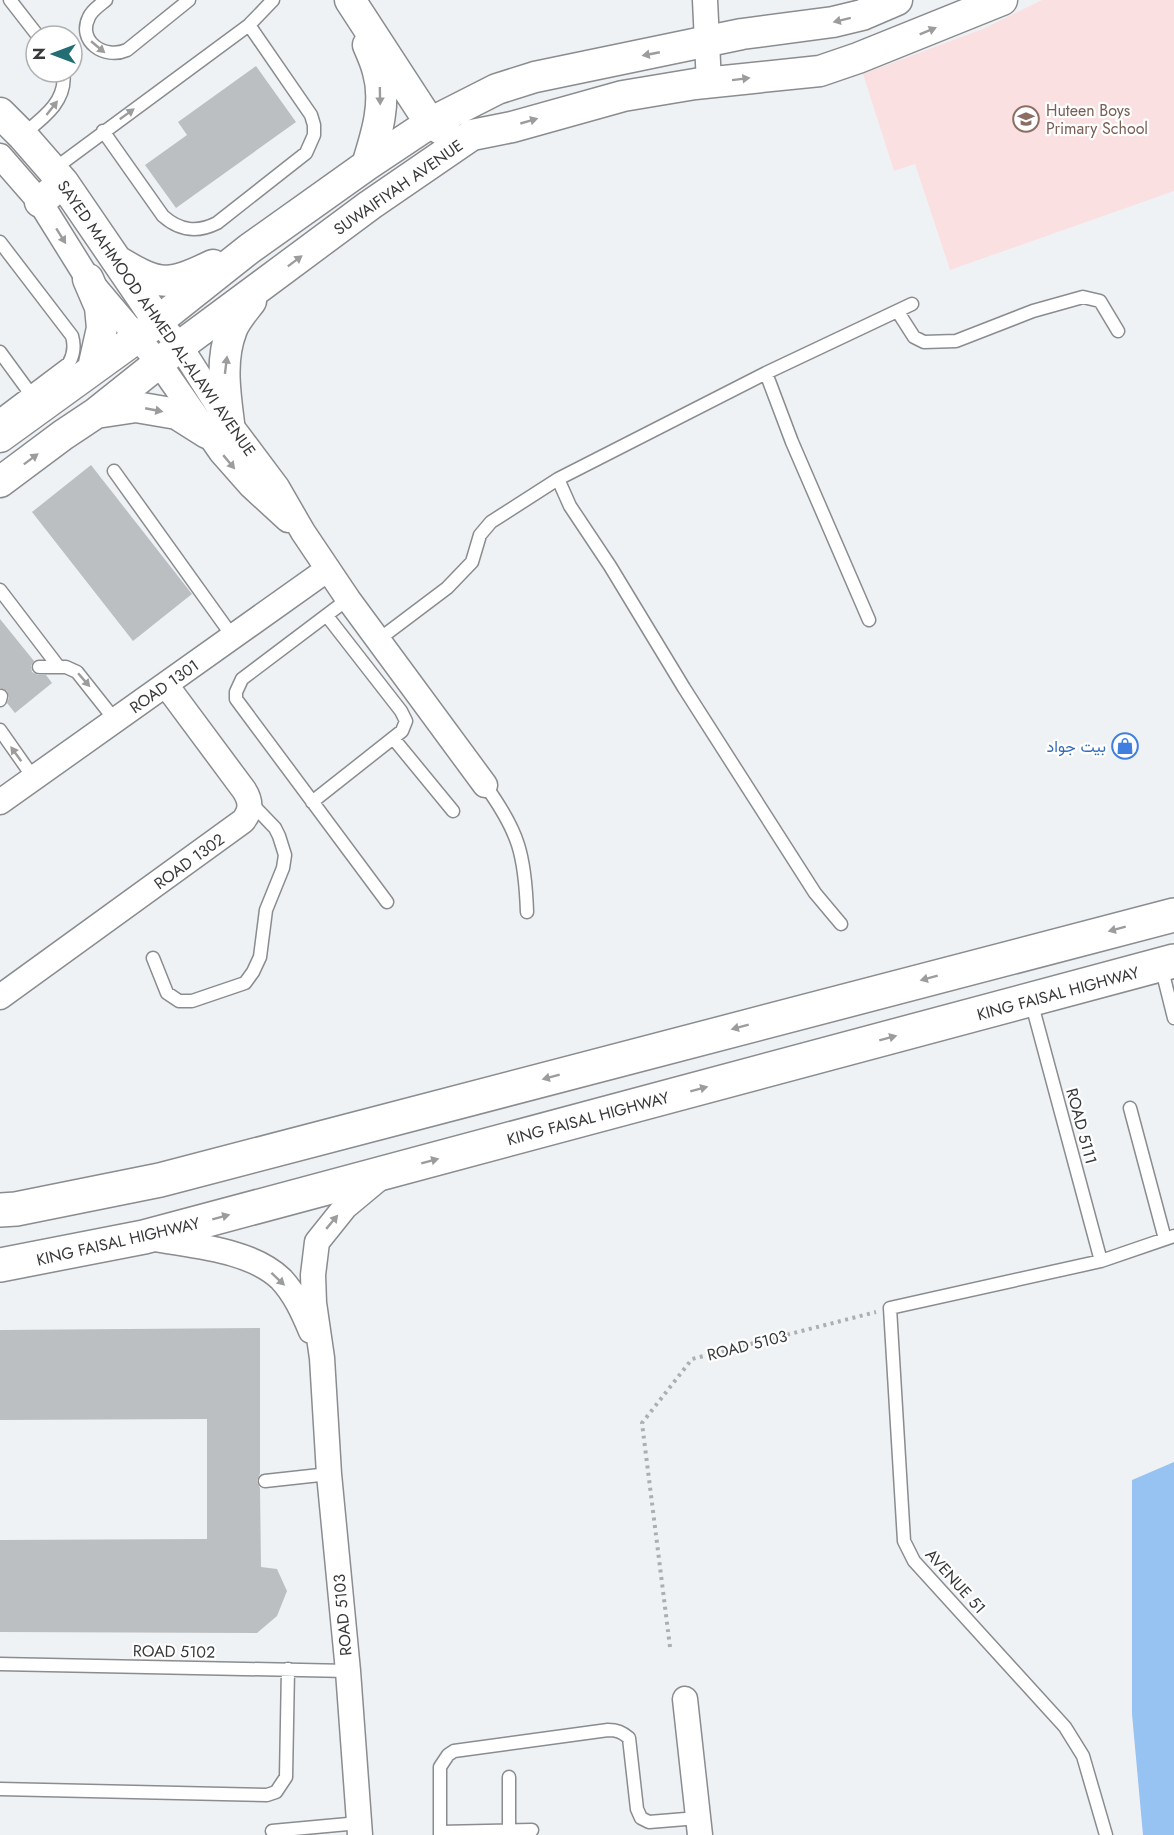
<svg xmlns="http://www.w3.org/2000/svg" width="1174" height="1835" font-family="Jost,Vazirmatn,sans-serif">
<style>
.education{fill:#fbe0e2}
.forest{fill:#97c3f3}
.building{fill:#bcbfc2}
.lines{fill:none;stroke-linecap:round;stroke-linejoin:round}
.service-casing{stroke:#8a8c8f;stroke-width:15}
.minor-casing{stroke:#8a8c8f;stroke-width:27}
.tertiary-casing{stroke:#8a8c8f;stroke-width:33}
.secondary-casing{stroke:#8a8c8f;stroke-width:36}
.path{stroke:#acaeb0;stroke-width:4;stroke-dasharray:3 4.5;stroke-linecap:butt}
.service{stroke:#fff;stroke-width:12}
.minor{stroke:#fff;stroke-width:24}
.tertiary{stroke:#fff;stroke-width:30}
.secondary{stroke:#fff;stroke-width:33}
.oneway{fill:#9c9c9c}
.labels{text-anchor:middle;stroke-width:4.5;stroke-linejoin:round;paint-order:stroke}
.education-label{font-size:16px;fill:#785e54;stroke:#fff;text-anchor:start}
.street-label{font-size:16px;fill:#38393a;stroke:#fff}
.shop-label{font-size:16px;fill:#366cbe;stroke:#fff;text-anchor:end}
</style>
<rect width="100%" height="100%" fill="#eff2f5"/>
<path class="education" d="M1042,0H1174V191L950,270L915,164L894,171L863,74L985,28Z"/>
<path class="forest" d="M1174,1462V1835H1143L1132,1714V1480Z"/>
<path class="building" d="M256,66L296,122L176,208L145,165L187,135L178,122Z
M91,465L192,594L133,641L32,512Z
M0,619L34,661L31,666L32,672L38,675H46L52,683L15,713L7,703L9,697L7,691L0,688Z
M260,1328V1474L257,1481L260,1488L261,1567L277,1569L287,1591L277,1616L257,1633L0,1632V1540L207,1539V1419L0,1420V1330Z"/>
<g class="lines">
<g class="service-casing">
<path id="service" d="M10,0L38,36
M106,0C100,5 92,10 89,17C77,41 104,60 127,50L189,0
M103,131L163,216C180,231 197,233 217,223L306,153L314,135V125L311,115L249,25
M22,135C42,119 68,101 63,72
M54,169L249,25L273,0
M0,242L72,336C75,346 74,354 69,363L0,415
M898,312L914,337L924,342L956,341L1033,311L1083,297L1100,301L1118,331
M0,352L30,393
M766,373L792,442L869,620
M114,471L233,637
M558,479L766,373L912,304
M0,590L58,666
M348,599L242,679L236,692V699L387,902
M378,640L447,588L472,562L480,535L491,522L558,479L570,506L610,566L684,688L815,893L841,924
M39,667H66L77,672L115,720
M0,700L1,696
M0,730L33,777
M393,738L453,811
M485,785C519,832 525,855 527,912
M312,802L402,731L406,721L401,711L327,616
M153,958L167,993L179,1001H192L245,983L253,972L260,957L266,910L283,868L285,855L279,836L275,828L250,802
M1161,966L1174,1018
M1031,1001L1101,1261
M1130,1108L1165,1239
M265,1481L329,1474
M0,1664L348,1671
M509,1777V1831
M0,1789L267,1795L276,1792L286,1777L288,1669
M272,1831L359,1823
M440,1832L532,1830
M440,1835V1767L448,1755L454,1751L608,1730C617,1730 622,1732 629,1738L637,1809L641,1818L649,1822L698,1818
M1106,1835L1083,1756L1065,1727L914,1561L904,1541L890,1308L1101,1261L1174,1236"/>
</g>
<g class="minor-casing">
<path id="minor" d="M705,0L709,84
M0,156L40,202L88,279L159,363L221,452L251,486L288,520
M158,321L180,346L229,423L277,487L303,532L348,599L485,785
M0,802L328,569
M0,997L243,821C252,810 251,801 244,790L166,685
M150,1238C191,1246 250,1249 281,1279C295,1294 303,1312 311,1331
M685,1699L700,1835
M360,1835L348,1671L329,1474L322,1358L314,1303L313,1275L317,1242L345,1207L381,1177"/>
</g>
<g class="tertiary-casing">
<path id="tertiary" d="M350,0L430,123L446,132
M0,113L22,135L63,182L158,321
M367,165C376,136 387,103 378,72C376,63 372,54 368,45
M40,202L63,182
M119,262C161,287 169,286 213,265
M88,279L100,307L102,328L93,368
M96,413L136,407L177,414L207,433
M229,423C225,392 220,359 232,329C236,319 245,309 251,301
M0,437L138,337L249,249L367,165L430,123L497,89L535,77L742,34L833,22L862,15L897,0
M0,482L63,435L96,413L180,346L370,205L472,135L512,127L623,96L695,84L820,71L858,58L1002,0"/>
</g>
<g class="secondary-casing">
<path id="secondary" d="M0,1210L16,1209L160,1180L1174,915
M0,1265L144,1237L1174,961"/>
</g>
<path class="path" d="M670,1647L642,1423L692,1359L876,1312"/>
<use href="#service" class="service"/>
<use href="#minor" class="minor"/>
<use href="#tertiary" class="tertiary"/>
<use href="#secondary" class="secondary"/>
</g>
<defs><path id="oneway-solid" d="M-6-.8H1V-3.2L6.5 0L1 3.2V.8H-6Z" transform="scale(1.5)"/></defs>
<g class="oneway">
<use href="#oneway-solid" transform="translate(842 20) rotate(166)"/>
<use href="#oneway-solid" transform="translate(928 31) rotate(-22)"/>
<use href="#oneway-solid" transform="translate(98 47) rotate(40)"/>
<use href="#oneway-solid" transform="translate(651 54) rotate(169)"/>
<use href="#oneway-solid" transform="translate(741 79) rotate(-7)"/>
<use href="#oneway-solid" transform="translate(380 96) rotate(89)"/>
<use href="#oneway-solid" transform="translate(52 108) rotate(-52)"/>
<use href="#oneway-solid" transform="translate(127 114) rotate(-36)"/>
<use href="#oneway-solid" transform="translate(529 121) rotate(-16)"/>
<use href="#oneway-solid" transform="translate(61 236) rotate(58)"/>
<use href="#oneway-solid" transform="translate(295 261) rotate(-37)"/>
<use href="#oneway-solid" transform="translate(226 365) rotate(-83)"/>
<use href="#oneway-solid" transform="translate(154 410) rotate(11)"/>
<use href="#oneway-solid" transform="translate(31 459) rotate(-37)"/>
<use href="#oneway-solid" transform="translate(229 462) rotate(50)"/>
<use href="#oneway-solid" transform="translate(84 680) rotate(49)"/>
<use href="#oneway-solid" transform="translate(16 754) rotate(-126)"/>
<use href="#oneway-solid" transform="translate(1117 929) rotate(165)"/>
<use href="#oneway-solid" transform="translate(929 978) rotate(165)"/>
<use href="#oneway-solid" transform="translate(740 1027) rotate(165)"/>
<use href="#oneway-solid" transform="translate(888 1038) rotate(-15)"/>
<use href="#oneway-solid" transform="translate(551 1077) rotate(165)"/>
<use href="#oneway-solid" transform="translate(699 1089) rotate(-15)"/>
<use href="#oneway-solid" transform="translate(430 1161) rotate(-15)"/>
<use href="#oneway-solid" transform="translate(221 1217) rotate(-15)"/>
<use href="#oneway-solid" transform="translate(332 1222) rotate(-50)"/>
<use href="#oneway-solid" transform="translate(278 1279) rotate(43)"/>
</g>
<defs>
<g id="school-ring" transform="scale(1.35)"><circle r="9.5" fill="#fff" stroke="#8d6e63" stroke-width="1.5"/><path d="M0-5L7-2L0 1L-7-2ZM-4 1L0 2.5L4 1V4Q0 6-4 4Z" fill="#8d6e63"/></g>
<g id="shop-ring" transform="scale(1.35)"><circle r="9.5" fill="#fff" stroke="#3f7fe0" stroke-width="1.5"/><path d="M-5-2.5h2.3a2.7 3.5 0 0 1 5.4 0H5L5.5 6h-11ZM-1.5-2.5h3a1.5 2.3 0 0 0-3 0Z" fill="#3f7fe0"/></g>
</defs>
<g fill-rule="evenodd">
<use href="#school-ring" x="1026" y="119"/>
<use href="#shop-ring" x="1125" y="746"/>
</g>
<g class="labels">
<g class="education-label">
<text x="1046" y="116">Huteen Boys<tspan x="1046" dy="18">Primary School</tspan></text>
</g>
<g class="street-label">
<text transform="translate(398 187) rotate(-35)" y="6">SUWAIFIYAH AVENUE</text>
<text transform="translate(157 318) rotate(55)" y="6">SAYED MAHMOOD AHMED AL-ALAWI AVENUE</text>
<text transform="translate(164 686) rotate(-35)" y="6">ROAD 1301</text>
<text transform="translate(189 861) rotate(-36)" y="6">ROAD 1302</text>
<text transform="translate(1058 993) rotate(-15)" y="6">KING FAISAL HIGHWAY</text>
<text transform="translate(588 1118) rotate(-15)" y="6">KING FAISAL HIGHWAY</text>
<text transform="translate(1082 1126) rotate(75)" y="6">ROAD 5111</text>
<text transform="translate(118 1241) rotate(-13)" y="6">KING FAISAL HIGHWAY</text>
<text transform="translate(747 1345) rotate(-14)" y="6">ROAD 5103</text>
<text transform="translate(956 1581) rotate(48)" y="6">AVENUE 51</text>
<text transform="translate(342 1615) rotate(-95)" y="6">ROAD 5103</text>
<text transform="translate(174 1651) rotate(1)" y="6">ROAD 5102</text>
</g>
<g class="shop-label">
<text x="1106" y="752">بيت جواد</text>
</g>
</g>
<g transform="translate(54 54) rotate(270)"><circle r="28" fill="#ffffff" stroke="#afb0b0" stroke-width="1.5"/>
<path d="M0-4.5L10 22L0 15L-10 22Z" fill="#236d74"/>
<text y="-9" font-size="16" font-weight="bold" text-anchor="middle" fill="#38393a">N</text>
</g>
</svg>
